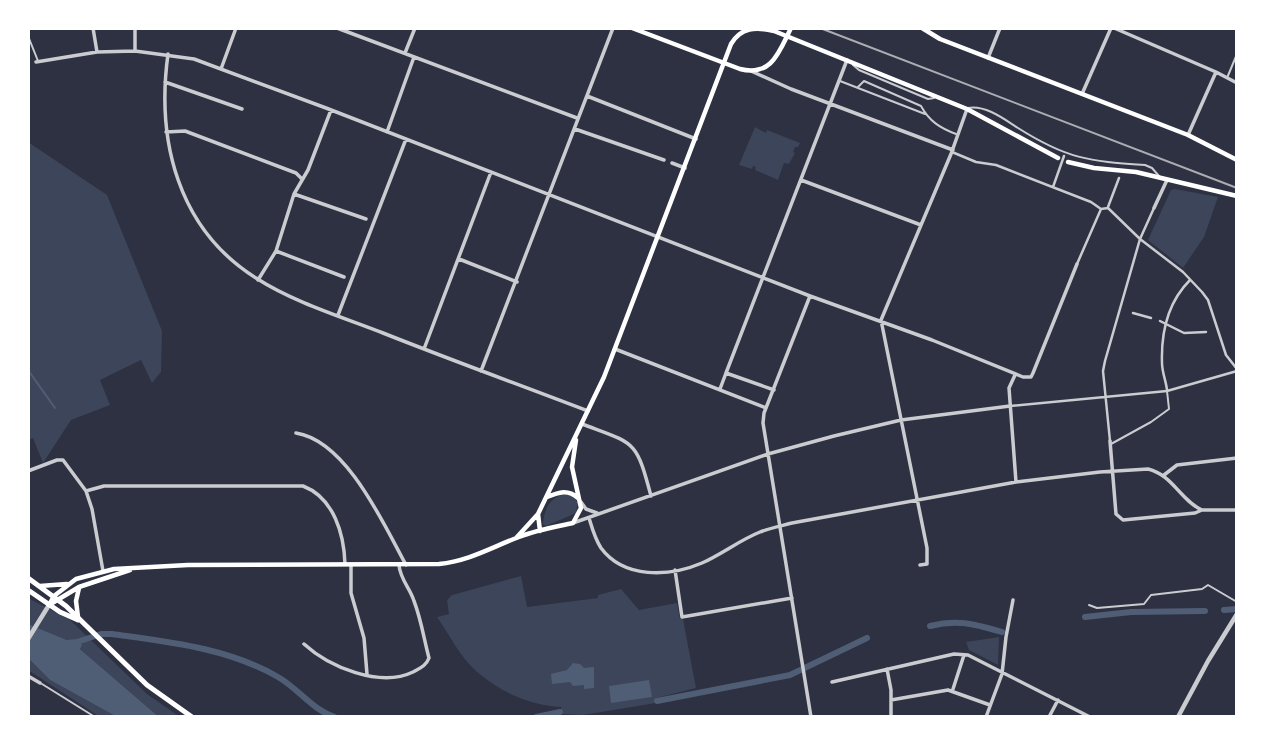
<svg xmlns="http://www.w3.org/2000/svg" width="1265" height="745" font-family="'Libre Baskerville',serif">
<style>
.green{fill:#3c4559}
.water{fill:#4f5d75}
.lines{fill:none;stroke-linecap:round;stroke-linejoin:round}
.stream{stroke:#4f5d75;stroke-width:2}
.canal{stroke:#4f5d75;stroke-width:6}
.service{stroke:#caccd0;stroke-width:2}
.pedestrian{stroke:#caccd0;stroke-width:2.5}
.minor{stroke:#caccd0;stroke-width:3.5}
.tertiary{stroke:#caccd0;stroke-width:4.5}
.secondary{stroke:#fff;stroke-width:4.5}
.primary{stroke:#fff;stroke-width:5}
.rail{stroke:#abadb3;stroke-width:2}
</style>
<rect width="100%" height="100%" fill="#2d3142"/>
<path class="green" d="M755,127L766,133L767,130L800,143L798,147H795L793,152L795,153L789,164L784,163L778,180L755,170L756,167L753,166L752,169L739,165Z
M28,142L107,195L162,331L161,372L152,383L141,360L100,380L110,405L71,420L43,463L33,438L28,440Z
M1175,189L1218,197L1204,237L1183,268L1148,240L1171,190Z
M565,494L572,496L578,502L576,513L546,526L543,524C544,509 550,497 565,494Z
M521,576L527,607L598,598V595L621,589L639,610L677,603L680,619H683L696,688L656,698V703L583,715L561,714V707C529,705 500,692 476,671C460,657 449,634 437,617L449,614L447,600L452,595Z
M28,598L70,620L147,694L180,717H159L79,648L74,640H67L28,624Z
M999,637L998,665L969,650L966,642Z
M28,658L50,680L117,717H100L28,670Z"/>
<path class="water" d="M28,624L67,640L76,639L82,645L80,649L159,717H117L50,680L28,658Z
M573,663L580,664L584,668L594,667V688L584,689V685L573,686L570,682L552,684L551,674L567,670Z
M649,680L652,697L611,703L609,686Z"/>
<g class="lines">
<path class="stream" d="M28,370L55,408"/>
<path class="canal" d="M1224,610L1237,609
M1085,617L1131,612L1205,611
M930,626C958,619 974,624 1002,632
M71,644L101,634H112C169,642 228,648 278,677C299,689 312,710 335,717
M657,701L790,675L867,638
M536,717L560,712"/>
<path class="service" d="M28,36L38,61
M853,65L859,70L928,99L934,98
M1227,78L1237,54
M840,81L925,114
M858,87L864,81L921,106C929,121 940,128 956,134
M968,108C986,105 1004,119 1018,128C1067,159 1088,161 1145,165L1152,168L1159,176
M1111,444L1151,422L1169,409L1167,391
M1089,605L1097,608L1144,604L1151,595L1202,589L1208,585L1237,602
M42,684L95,717"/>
<path class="pedestrian" d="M952,152L976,162L996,165L1091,202L1101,209L1108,208L1140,239L1183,272L1202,292L1208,300L1226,355L1237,369
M1053,187L1064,156
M1108,207L1119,178
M1077,264L1101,209
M1133,313L1151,318
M1160,321L1184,333L1206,332
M1167,390C1166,381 1162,372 1162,363C1161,332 1168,302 1190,280
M1010,406L1167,391L1237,371
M1110,441L1103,371L1105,361L1140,239L1154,208"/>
<path class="minor" d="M93,28L97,52
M135,28V51
M337,28L577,118
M1114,28L1216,72L1237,83
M405,53L415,28
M168,54C156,141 178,229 256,278C293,302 342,317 383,333C451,360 520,385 588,411
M988,58L1000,28
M36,62L97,52L135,51L194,59L326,108L810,296L932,340L1023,377H1031L1033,373L1077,264
M221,69L236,28
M751,71L791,89L953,150
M165,82L242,109
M1082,94L1111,28
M587,96L696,139
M575,129L664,160
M166,132L185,131L296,173L301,178
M387,132L414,57
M1188,135L1216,72
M672,163L685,168
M801,180L921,225
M294,194L366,219
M1154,208L1167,180
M276,251L344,277
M459,259L517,282
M258,280L276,251L294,194L308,170L331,110
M810,296L764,413L763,423L811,717
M338,315L406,139
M424,349L491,172
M615,349L766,408
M481,371L613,28
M726,373L847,60
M1015,375L1009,388L1016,482
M720,389L726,373L774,390
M582,424C635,444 636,439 651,496
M296,433C347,441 384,525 406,565
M1110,441L1116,514L1123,520L1195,513L1202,510H1237
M28,471L57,460H63L86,491L92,509L103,571
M1164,475L1177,465L1237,458
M86,491L104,486H303C334,498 344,534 345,564
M581,502L586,509L597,513
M589,518C592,528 595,539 601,548C624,579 669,577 702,563C722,554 740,540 760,532C770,528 781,526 792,523L1016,482L1100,472L1148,469C1173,475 1180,500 1202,510
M573,523L768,454L834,436L901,420L1010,406
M351,565V593L364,638L367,674
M920,565L927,564V548L881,320L951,154L967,109
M675,570L682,617L792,598
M304,644C329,667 380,688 413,672C420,668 426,666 429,658C424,639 421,619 414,601C410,588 400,579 399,565
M887,669L891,690V717
M28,676L40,683
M832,682L954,654L968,655L1090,717
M953,689L964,655
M891,700L948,690L990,705
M986,717L1002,674L1006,637L1013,600
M1049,717L1058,700"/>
<path class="tertiary" d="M28,639L49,605
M1178,717L1208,661L1237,614"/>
<path class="secondary" d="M632,28L740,69C772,77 779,52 791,28
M922,28L940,39L1188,135L1237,160
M1068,162L1094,168L1136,172L1237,196
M547,497C559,492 568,489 578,498
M538,514L540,531
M517,537L538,514L604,377L731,44C741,27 756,27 774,31L967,109L1058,158
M40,586L67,584
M49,605L54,596L76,579L114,569L188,565L439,564C469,561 492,547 519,537C536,530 555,527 573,523L581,508L572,467L576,440
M49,605L79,587L130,570
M78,617L76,601L79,588"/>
<path class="primary" d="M28,578L66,606L147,685L192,717
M28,590L60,612L78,620"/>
<path class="rail" d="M820,28L1237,188"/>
</g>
<rect width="1265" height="745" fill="none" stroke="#ffffff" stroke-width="60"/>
</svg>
